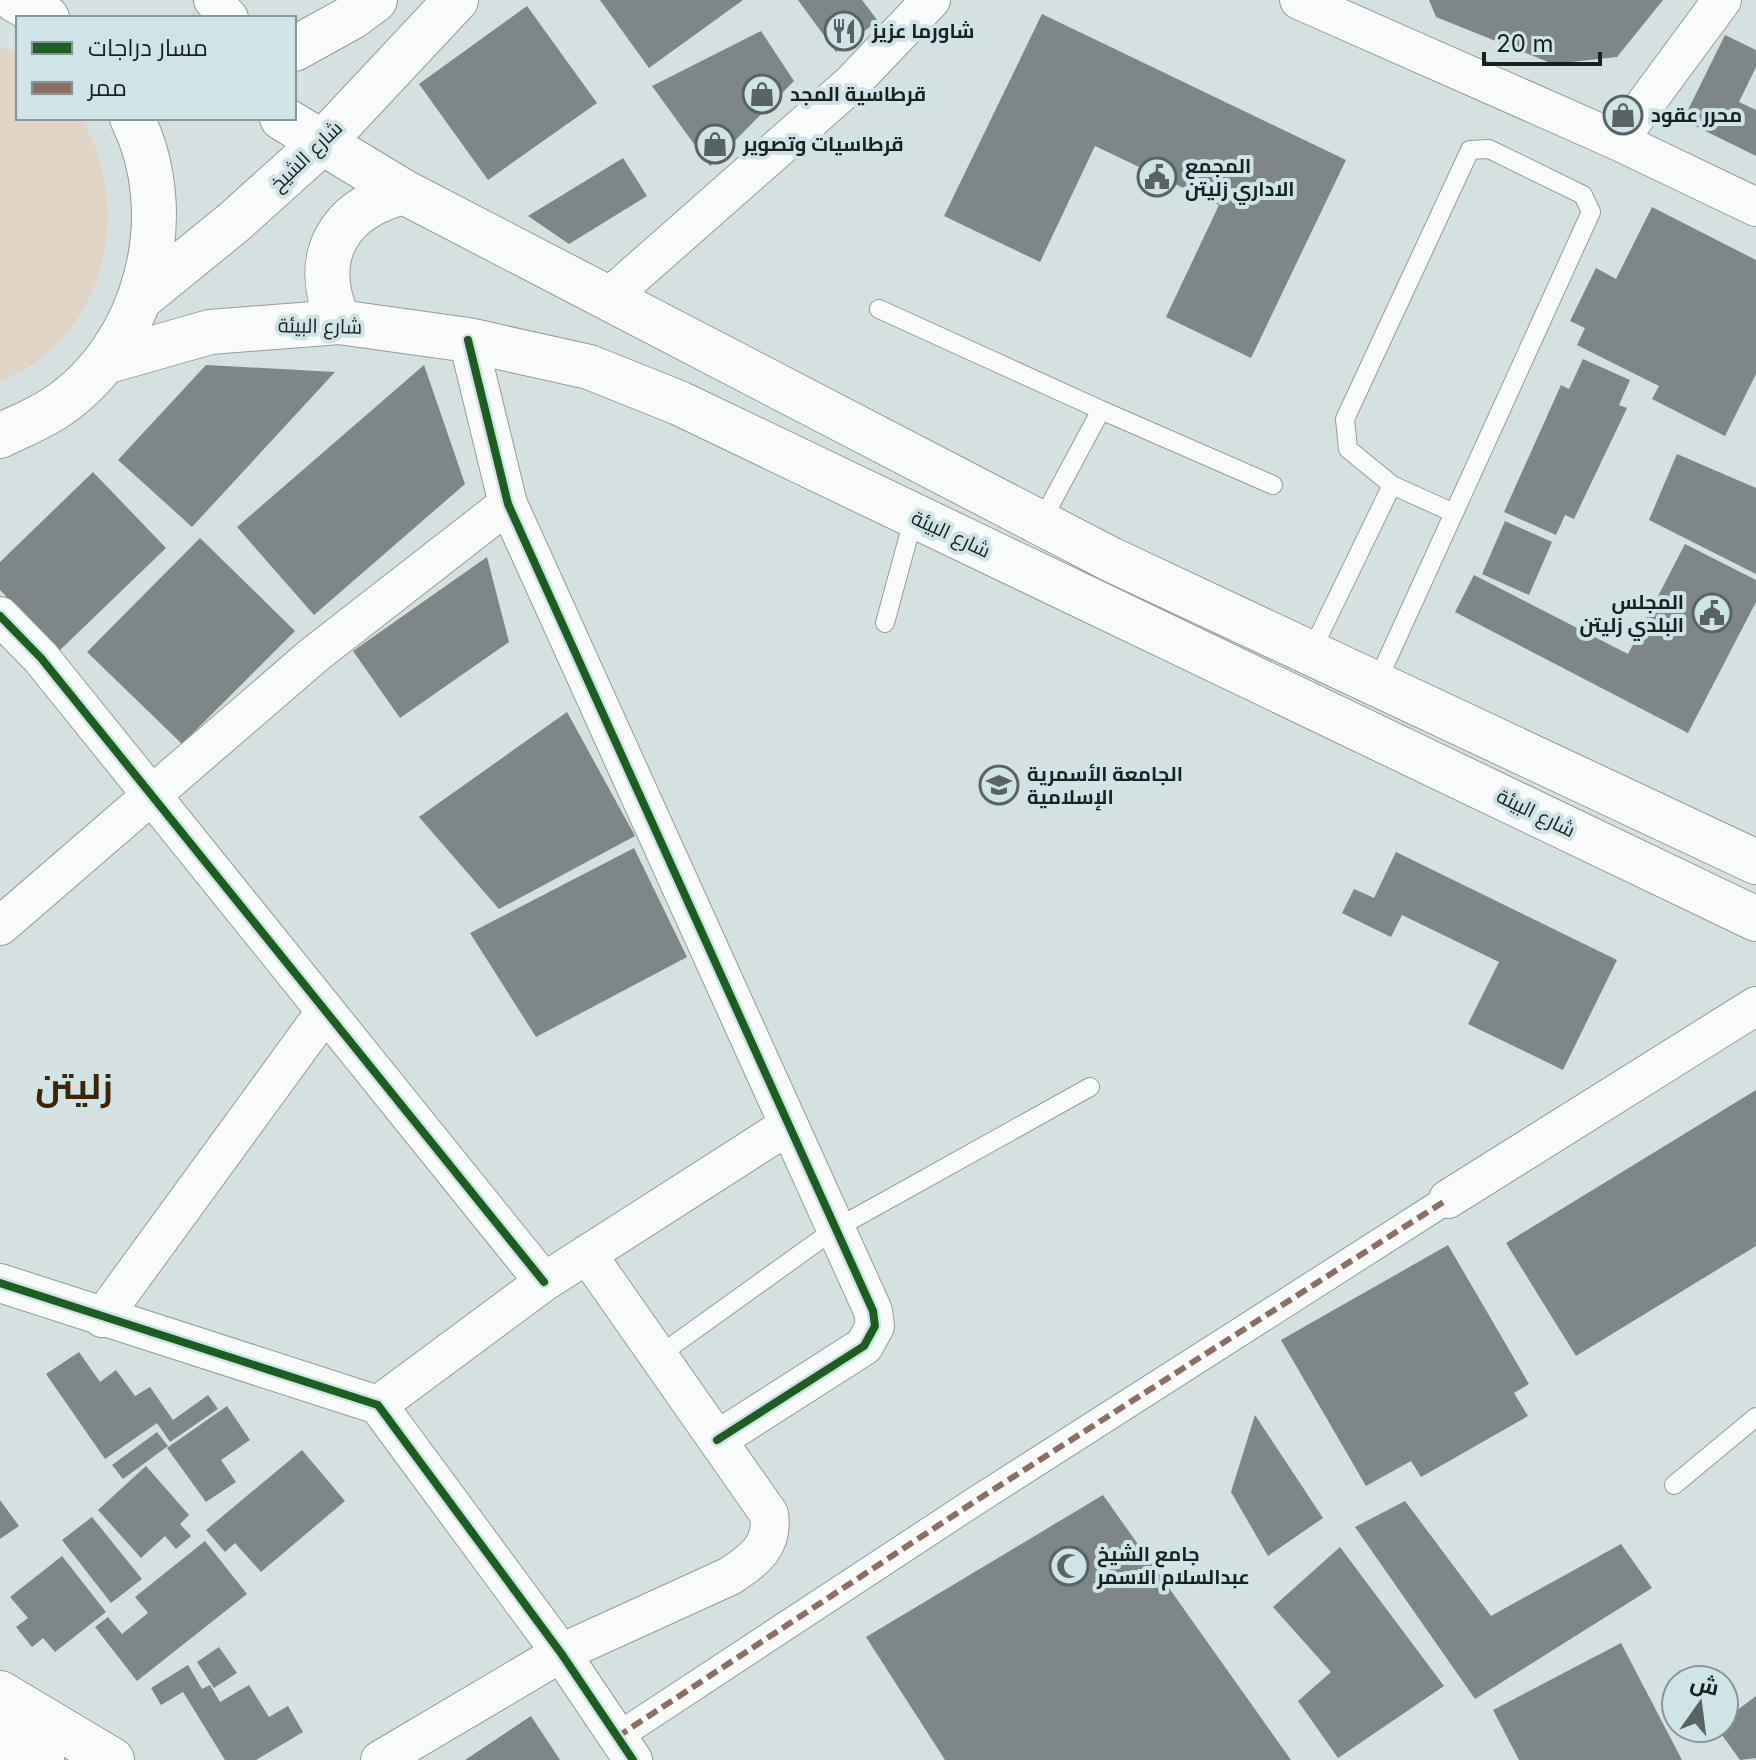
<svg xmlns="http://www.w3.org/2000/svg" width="1756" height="1760" font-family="Inter,Cairo,sans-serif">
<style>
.green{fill:#e0d4c5}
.building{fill:#7e8687}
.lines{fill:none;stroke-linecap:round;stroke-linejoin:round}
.service-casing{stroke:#939b9c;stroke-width:20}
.pedestrian-casing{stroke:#939b9c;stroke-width:30}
.minor-casing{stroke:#939b9c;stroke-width:40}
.secondary-casing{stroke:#939b9c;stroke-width:46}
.primary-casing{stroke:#939b9c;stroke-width:46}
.service{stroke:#f9fafa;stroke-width:18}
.pedestrian{stroke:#f9fafa;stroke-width:28}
.minor{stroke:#f9fafa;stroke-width:38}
.secondary{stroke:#f9fafa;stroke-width:44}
.primary{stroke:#f9fafa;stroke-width:44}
.quiet{stroke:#8d6e63;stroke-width:6;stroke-dasharray:12 6;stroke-linecap:butt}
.cycleway-casing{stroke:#cfe4e7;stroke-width:13}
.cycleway{stroke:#1b5e20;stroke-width:8}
.labels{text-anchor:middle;stroke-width:8;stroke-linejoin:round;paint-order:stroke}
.poi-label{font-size:20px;font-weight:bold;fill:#182021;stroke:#cfe4e7;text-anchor:start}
.street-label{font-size:20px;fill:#182021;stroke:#cfe4e7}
.town-label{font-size:36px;font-weight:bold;fill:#3e2403;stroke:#cfe4e7}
</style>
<rect width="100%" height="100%" fill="#d5e0e1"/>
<path class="green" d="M0,46L18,54V118H81C127,196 113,304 38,360C27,369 12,375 0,381Z"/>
<path class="building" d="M600,0H743L649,68Z
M798,0H862L878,21L836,52Z
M1429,0H1663L1617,57L1553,64L1436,17Z
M527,6L597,103L488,180L419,84Z
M1042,14L1346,160L1251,358L1166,317L1219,205L1095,146L1040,262L944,216Z
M761,31L794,81L710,166L652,86Z
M1725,35L1756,50V67L1739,102L1756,110V156L1683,120Z
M623,158L647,196L569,244L528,216Z
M1652,207L1756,260V374L1725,436L1652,399L1659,386L1577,345L1585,328L1570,321L1596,268L1616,279Z
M1583,359L1630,380L1619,405L1627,408L1574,519L1565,515L1556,535L1504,512L1561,385L1569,389Z
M206,365L335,372L192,527L118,460Z
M424,365L465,484L314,615L237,527Z
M1677,454L1756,488V574L1649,520Z
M93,472L166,548L59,651L0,590V562Z
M1505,521L1552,542L1529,595L1482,574Z
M200,538L295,631L182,744L87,652Z
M1685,544L1756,580V602L1688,733L1455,612L1474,575L1628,654Z
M487,557L509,642L400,718L353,651Z
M567,712L635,836L499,909L419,817Z
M634,848L687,957L536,1037L470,933Z
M1396,852L1617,960L1563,1070L1468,1024L1499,962L1402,915L1391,937L1342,913L1354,889L1374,898Z
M1756,1090V1246L1576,1356L1506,1243Z
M1448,1245L1529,1384L1514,1393L1528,1416L1421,1477L1411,1461L1366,1486L1281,1340Z
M79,1352L100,1382L116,1370L135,1396L150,1387L173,1420L208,1395L218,1409L170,1442L157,1423L105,1459L46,1374Z
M227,1406L250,1440L221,1460L236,1482L206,1502L167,1448Z
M1255,1415L1323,1518L1268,1556L1231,1492Z
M157,1432L168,1446L123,1479L112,1465Z
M302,1450L345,1501L261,1572L235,1543L225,1552L206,1530Z
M146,1466L189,1515L180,1524L191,1536L176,1549L165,1536L141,1558L98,1510Z
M1103,1495L1291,1760H945L866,1637Z
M0,1500L19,1526L0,1539Z
M1405,1501L1491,1616L1621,1544L1652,1588L1475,1699L1355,1527Z
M92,1517L142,1579L111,1603L62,1540Z
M205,1541L247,1594L137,1681L95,1627L108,1617L122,1634L148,1613L135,1597Z
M1340,1547L1444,1686L1338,1758L1298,1701L1331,1672L1273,1607Z
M62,1556L106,1612L55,1652L43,1638L32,1647L16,1627L28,1618L10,1597Z
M1621,1643L1682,1760H1519L1493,1710Z
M219,1647L237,1673L214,1688L197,1662Z
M188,1665L202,1689L210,1685L220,1702L249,1685L269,1717L288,1706L303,1732L256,1760H225L183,1692L161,1705L151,1688Z
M1756,1696V1758L1740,1760L1717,1728H1724V1720Z
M531,1716L560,1760H465Z"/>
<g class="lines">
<g class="service-casing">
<path id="service" d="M879,309L1101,410L1041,522
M1101,410L1273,485
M885,623L914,516
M1311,652L1392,485
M1377,682L1591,212L1583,195L1489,149L1470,150L1345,419L1348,449L1392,485L1454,513
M658,1356L835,1229L1090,1087
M1674,1485L1756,1417"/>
</g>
<g class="pedestrian-casing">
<path id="pedestrian" d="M617,1737L974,1502L1448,1199"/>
</g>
<g class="minor-casing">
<path id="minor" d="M213,0L229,18
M1299,0L1618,141L1756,207
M1618,141L1722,0
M607,299L851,84L931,0
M468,340L508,504L873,1311L875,1326L864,1346L717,1440
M0,616L41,658L544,1282
M0,926L314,655L508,504
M1448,1199L1756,1006
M0,1283L378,1405L561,1653L633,1760
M102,1318L325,1012
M378,1405L544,1282L789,1125
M380,1760L561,1653L730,1576C754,1560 774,1546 769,1514L587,1254"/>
</g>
<g class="secondary-casing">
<path id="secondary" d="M0,1693L112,1760
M0,1734L42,1760"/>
</g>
<g class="primary-casing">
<path id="primary" d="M15,0L47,18
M294,49L352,17L375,0
M282,118L404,192L1110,559L1756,862
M142,297L233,223L323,142L456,0
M339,322C310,258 337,209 404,192
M105,362L210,332L339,322L468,340L589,367L679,403L1756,919
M0,436C18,427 38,419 55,408C147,347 180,215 132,118"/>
</g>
<use href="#service" class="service"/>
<use href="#pedestrian" class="pedestrian"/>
<use href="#minor" class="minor"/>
<use href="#secondary" class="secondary"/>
<use href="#primary" class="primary"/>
<path class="quiet" d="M617,1737L974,1502L1448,1199"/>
<g class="cycleway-casing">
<path id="cycleway" d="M468,340L508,504L873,1311L875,1326L864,1346L717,1440
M0,616L41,658L544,1282
M0,1283L378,1405L561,1653L633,1760"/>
</g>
<use href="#cycleway" class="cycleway"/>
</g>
<defs>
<g id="restaurant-ring" transform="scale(2)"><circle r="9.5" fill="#cfe4e7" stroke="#5a6364" stroke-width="1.5"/><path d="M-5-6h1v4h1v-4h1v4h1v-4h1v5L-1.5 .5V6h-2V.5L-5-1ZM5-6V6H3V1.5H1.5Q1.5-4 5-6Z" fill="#5a6364"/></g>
<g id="shop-ring" transform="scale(2)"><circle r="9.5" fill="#cfe4e7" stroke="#5a6364" stroke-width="1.5"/><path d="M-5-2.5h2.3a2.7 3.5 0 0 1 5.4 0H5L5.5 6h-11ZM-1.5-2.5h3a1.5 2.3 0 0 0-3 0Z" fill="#5a6364"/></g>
<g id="civic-ring" transform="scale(2)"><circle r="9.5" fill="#cfe4e7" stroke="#5a6364" stroke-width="1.5"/><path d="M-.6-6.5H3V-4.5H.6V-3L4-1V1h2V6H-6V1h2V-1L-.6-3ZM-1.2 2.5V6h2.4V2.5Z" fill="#5a6364"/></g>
<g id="university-ring" transform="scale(2)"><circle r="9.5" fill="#cfe4e7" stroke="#5a6364" stroke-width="1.5"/><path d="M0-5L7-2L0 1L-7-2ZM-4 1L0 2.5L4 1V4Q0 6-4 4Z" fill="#5a6364"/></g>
<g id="mosque-ring" transform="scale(2)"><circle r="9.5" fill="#cfe4e7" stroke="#5a6364" stroke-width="1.5"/><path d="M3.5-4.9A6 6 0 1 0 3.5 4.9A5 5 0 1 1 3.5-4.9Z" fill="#5a6364"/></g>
</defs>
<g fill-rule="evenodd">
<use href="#restaurant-ring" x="844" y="31"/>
<use href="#shop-ring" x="762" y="94"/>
<use href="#shop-ring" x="1623" y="115"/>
<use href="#shop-ring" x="715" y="144"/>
<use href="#civic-ring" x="1157" y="177"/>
<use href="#civic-ring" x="1712" y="613"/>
<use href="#university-ring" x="999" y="785"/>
<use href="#mosque-ring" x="1069" y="1566"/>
</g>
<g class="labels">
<g class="poi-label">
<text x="872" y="38">شاورما عزيز</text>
<text x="790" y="101">قرطاسية المجد</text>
<text x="1651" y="122">محرر عقود</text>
<text x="743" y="151">قرطاسيات وتصوير</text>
<text x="1185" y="173">المجمع<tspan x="1185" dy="23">الاداري زليتن</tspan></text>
<text x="1684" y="609" text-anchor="end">المجلس<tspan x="1684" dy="23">البلدي زليتن</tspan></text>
<text x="1027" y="781">الجامعة الأسمرية<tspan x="1027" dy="23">الإسلامية</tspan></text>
<text x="1097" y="1561">جامع الشيخ<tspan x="1097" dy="23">عبدالسلام الاسمر</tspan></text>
</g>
<g class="street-label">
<text transform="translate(306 156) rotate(-44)" y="7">شارع الشيخ</text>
<text transform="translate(320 326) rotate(1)" y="7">شارع البيئة</text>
<text transform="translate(951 534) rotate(25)" y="7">شارع البيئة</text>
<text transform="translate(1536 813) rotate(26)" y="7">شارع البيئة</text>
</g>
<g class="town-label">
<text x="74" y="1099">زليتن</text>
</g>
</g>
<rect x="16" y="16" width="280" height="104" fill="#cfe4e7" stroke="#869698" stroke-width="2"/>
<rect x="32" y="42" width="40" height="12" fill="#1b5e20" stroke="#869698" stroke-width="2"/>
<text x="88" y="56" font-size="24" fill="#182021">مسار دراجات</text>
<rect x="32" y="82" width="40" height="12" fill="#8d6e63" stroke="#869698" stroke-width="2"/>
<text x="88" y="96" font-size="24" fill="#182021">ممر</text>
<g transform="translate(1700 1704) rotate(14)"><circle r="38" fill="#cfe4e7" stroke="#869698" stroke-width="2"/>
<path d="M0-6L14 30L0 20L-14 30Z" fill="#5a6364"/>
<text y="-12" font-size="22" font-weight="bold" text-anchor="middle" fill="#182021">ش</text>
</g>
<path d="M1484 52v12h116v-12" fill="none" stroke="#182021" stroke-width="4"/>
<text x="1496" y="52" font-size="24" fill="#182021" stroke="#cfe4e7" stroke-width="6" paint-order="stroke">20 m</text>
</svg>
